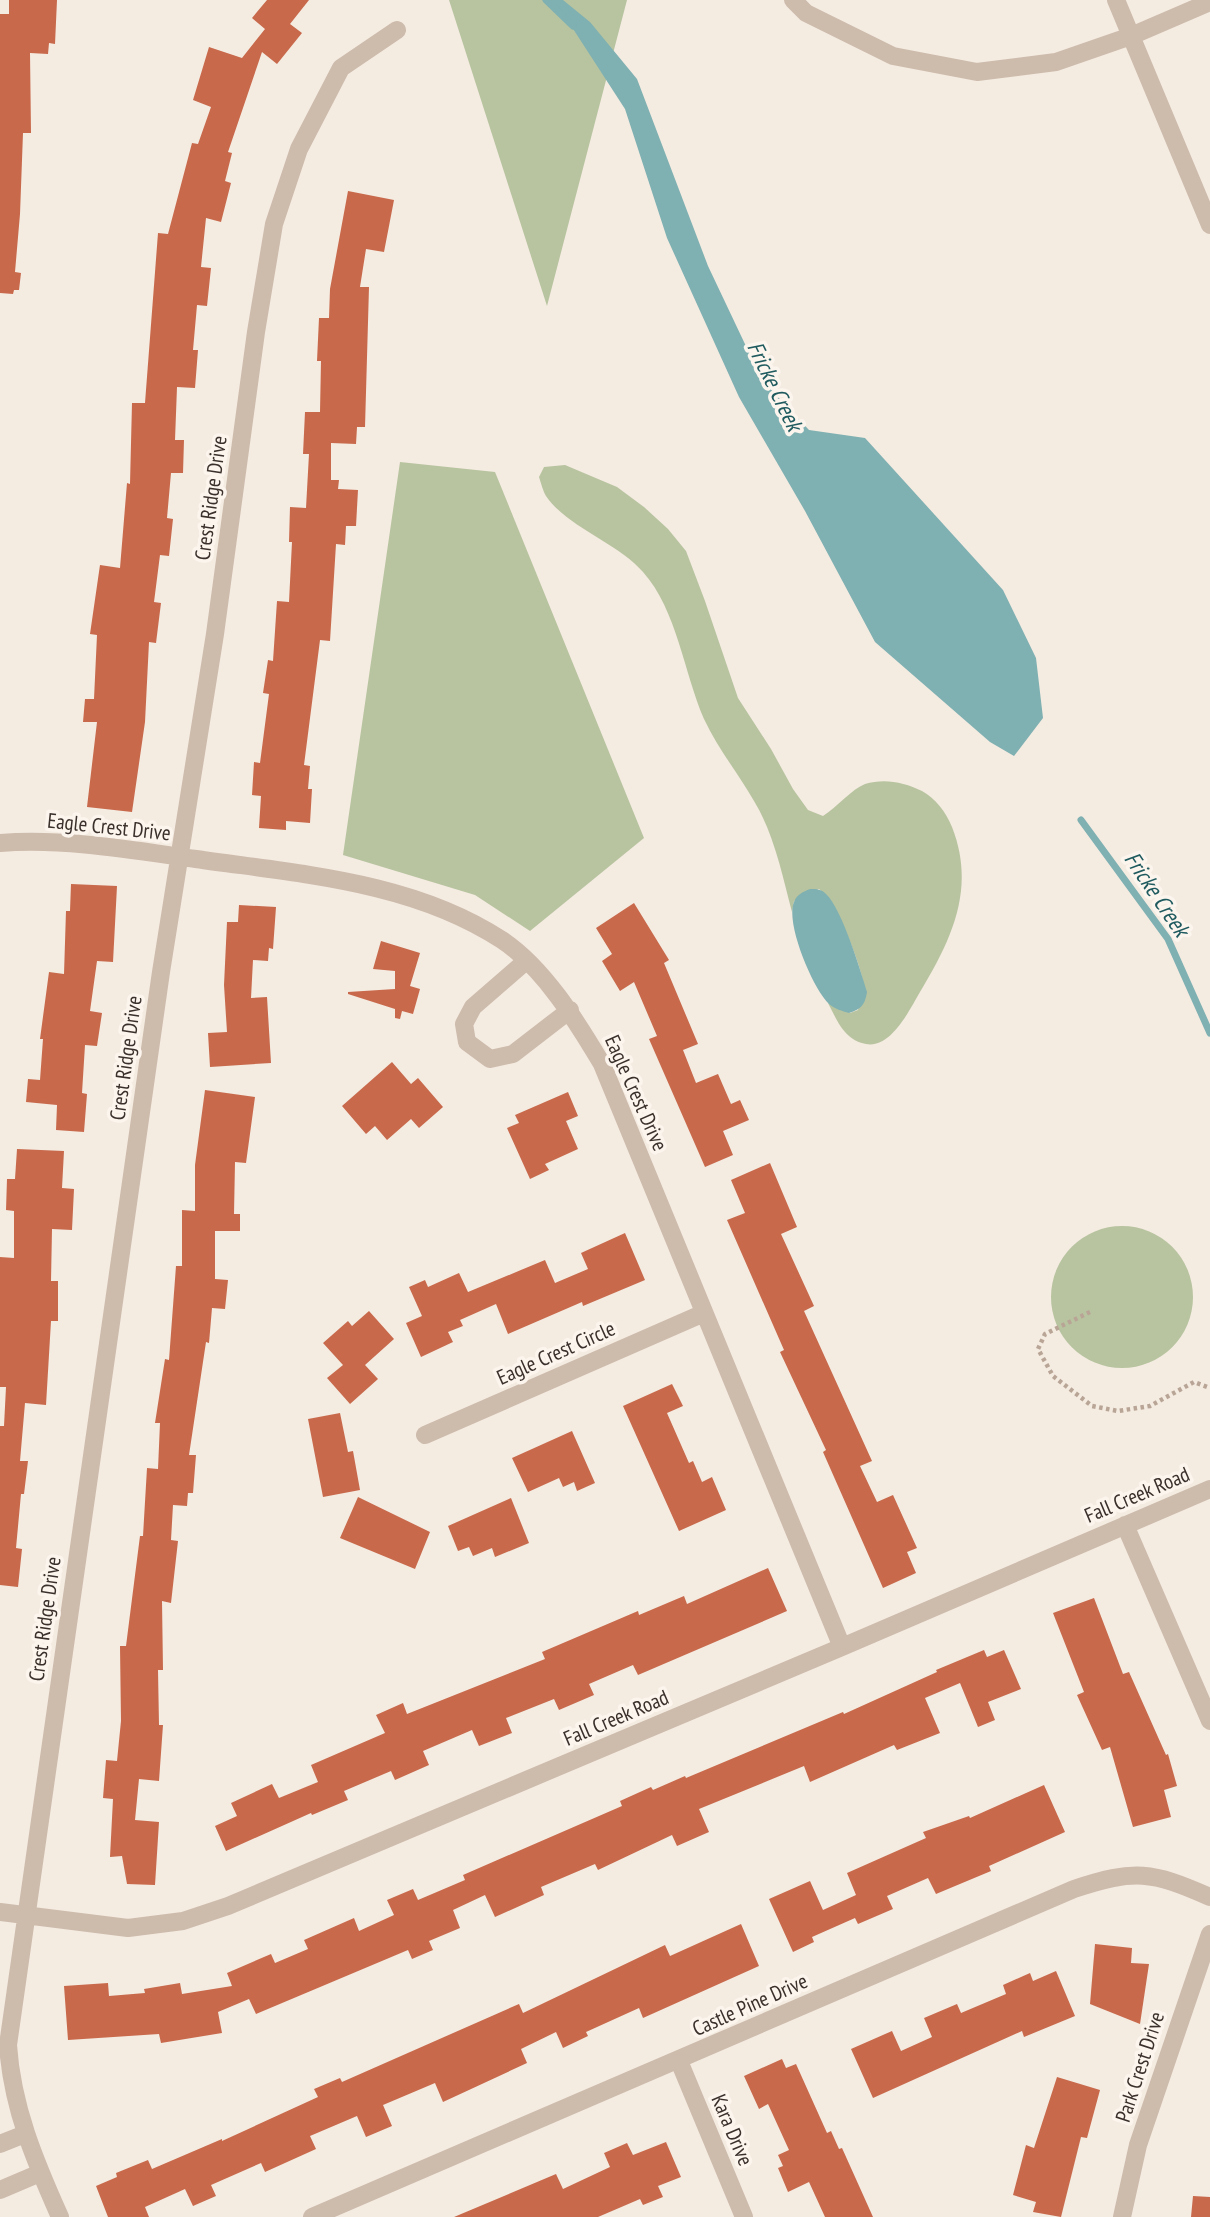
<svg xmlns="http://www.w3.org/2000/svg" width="1210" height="2217" font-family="'PT Sans Narrow',sans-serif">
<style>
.green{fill:#b8c4a0}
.water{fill:#7fb0b2}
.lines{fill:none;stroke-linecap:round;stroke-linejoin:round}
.stream{stroke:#7fb0b2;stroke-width:7}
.building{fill:#c8694b}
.path{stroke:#b9a596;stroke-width:4.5;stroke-dasharray:3.5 3.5;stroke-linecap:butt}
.street{stroke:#cdbbac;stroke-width:18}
.labels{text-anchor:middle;stroke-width:7;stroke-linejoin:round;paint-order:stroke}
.street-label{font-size:21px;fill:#3b302b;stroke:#fbf5ee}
.water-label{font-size:23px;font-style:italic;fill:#1f5a5e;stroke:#fbf5ee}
</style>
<rect width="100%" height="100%" fill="#f4ebe1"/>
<path class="green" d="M449,0H627L547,306Z
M400,462L495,472L644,838L530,931L475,895L343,855Z
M565,465L617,487L644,507L668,529L686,551L705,601L738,698L771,749L793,789L808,810L823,816C837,807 852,789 865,784C884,778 904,782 922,791C935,798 946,812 952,827C976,888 952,939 920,992C910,1009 891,1049 866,1044C844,1040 837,1020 828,1003L850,1013L858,1010C860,1000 864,987 862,977C858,957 835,901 819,889L794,901L792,912C782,874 774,834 754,801C738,773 718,749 704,719C684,673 677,610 643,572C618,543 567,527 546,496C543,491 541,483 539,477L544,467Z
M1051 1297a71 71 0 1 1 142 0a71 71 0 1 1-142 0Z"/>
<path class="water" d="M549,0H563L590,22L637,79L708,266L762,380L809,430L865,438L1003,590L1036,658L1043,718L1014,756L990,742L875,642L805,511L739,397L667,238L625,109L566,18Z
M810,889C817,889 821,889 826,894C842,909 860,969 867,992C865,1004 862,1009 849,1013C842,1011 835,1009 829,1004C813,989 785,923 794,902C797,894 803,892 810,889Z"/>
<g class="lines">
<path class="stream" d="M546,0L573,26
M1081,820L1168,939L1210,1033"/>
</g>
<path class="building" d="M9,0H57L55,44L49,43L48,54L30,53L31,133H23L20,214L15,272L21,273L19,290H14L13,294L0,293V14H9Z
M267,0H309L290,24L302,33L277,64L262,52L228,152L232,153L225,181L231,183L221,222L206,218L201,267L211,268L207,306L197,305L193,350H198L195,388L177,387L175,440H184L183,473H171L167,518L173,519L169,556L160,555L154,602L161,603L156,643L149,642L145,722L132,812L87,807L97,722H83L85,699H94L97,635L90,634L100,565L120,568L127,483L130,484L132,403H145L158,233L168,234L192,143L198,144L211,107L193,100L209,47L242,58L265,29L252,18Z
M348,191L394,200L384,252L366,249L360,287H369L365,427H357L356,444L331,443V480H339L338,489L358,490L356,526H346L345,545L336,544L330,641L320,640L304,765L310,766L308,789H312L310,823L286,821V830L259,828L261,796L252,795L254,762L260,763L269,694L263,693L268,660L273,661L277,601L289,602L292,542H289L290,507L306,508L309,454H303L305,412H320L321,361H317L319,318H329L330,289Z
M71,884L117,886L113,962L97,961L90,1011L102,1013L97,1046L85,1045L82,1093L87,1094L84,1132L56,1130L57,1105L26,1102L28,1079L40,1080L43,1039H40L49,972L64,974L66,911H70Z
M634,903L669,960L664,963L698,1044L683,1050L696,1083L718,1074L731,1104L740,1100L749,1120L723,1131L733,1155L705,1167L649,1039L657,1036L634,982L620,991L602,961L612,954L596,928Z
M239,905L276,907L273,949L269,948L268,961L253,960L251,998L267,997L271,1063L210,1067L208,1033L227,1032L224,985L227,922H238Z
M381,941L420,953L410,986L420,989L413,1014L402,1011L400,1019L395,1018V1009L348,994V992L395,989V971L373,969Z
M392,1062L411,1084L418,1078L443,1107L419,1128L411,1119L387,1140L375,1126L366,1134L342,1106Z
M205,1090L255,1097L246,1163L235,1162L234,1214H240V1231H215V1279L228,1280L225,1309L212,1308L209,1343L206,1342L189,1455H196L193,1493H188L187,1506L173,1505L171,1540L178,1541L171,1603L162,1601L163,1670H158L159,1725H163L159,1781L139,1779L135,1820L159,1822L155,1885L127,1884L122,1856L110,1857L113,1799L103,1798L106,1760L117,1761L121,1721L120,1646H126L140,1536H143L147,1468L158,1469L160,1423H155L165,1359L169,1360L176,1266H182V1210L195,1211V1165Z
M568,1092L578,1116L566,1121L578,1149L545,1164L549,1170L530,1179L507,1128L519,1123L515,1115Z
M17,1149L64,1151L62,1188L74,1189L72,1230L52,1229L51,1281H58V1321H51L46,1405L25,1403L20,1461H28L24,1494H21L16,1548L22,1549L18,1587L0,1585V1426H4L6,1387H0V1257L14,1258V1211L6,1210L7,1179H15Z
M770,1163L797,1227L781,1234L814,1306L804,1311L872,1461L860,1466L877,1502L893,1495L917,1548L907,1552L916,1573L883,1588L823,1452L826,1450L780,1352L784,1350L727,1220L745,1213L731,1180Z
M625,1233L645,1280L583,1306L582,1302L508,1334L496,1304L460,1320L463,1326L448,1332L453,1342L421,1357L406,1323L422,1316L409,1287L425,1280L428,1287L459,1273L468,1292L545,1260L555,1283L588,1269L581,1253Z
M369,1311L394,1339L365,1365L378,1379L350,1404L327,1378L343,1365L323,1343L348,1321L352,1326Z
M672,1384L683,1406L667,1413L689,1463L693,1461L702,1482L712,1477L726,1510L679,1531L623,1406Z
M340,1413L348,1452L353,1451L360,1490L323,1497L308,1419Z
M572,1431L595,1483L577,1491L574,1482L563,1487L559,1478L528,1492L512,1458Z
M358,1497L430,1532L415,1569L340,1538Z
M511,1498L529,1543L495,1557L492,1548L473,1556L469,1547L458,1551L448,1526Z
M768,1568L787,1611L638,1675L633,1665L589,1684L594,1695L559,1710L554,1699L506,1718L512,1733L479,1746L472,1730L423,1751L429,1765L395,1780L391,1771L344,1791L348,1800L312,1815L311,1813L226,1851L215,1826L237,1816L231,1803L272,1784L279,1798L318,1782L311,1765L385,1733L376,1715L403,1703L407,1714L545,1659L542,1652L638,1611L639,1615L684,1596L687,1604Z
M1094,1598L1123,1674L1129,1672L1166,1755L1168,1754L1177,1786L1164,1790L1171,1817L1133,1827L1110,1747L1102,1750L1077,1695L1084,1692L1053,1613Z
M984,1650L987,1657L1004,1650L1021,1689L988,1702L995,1720L978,1727L960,1683L925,1698L940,1733L897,1750L894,1745L810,1782L804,1766L699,1809L709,1832L677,1846L672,1835L598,1870L595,1864L541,1887L544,1895L495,1917L485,1895L453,1910L460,1928L429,1941L433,1950L412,1959L408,1950L256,2014L249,1999L218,2012L222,2033L161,2043L159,2034L68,2040L64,1986L108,1983L109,1996L145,1993L144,1989L180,1983L182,1994L232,1986L227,1973L271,1954L275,1963L308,1949L304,1940L354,1918L359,1931L394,1915L387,1900L413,1889L418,1900L465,1880L463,1875L622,1806L620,1801L651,1787L653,1790L685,1776L686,1778L843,1712L844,1714L937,1672L936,1670Z
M1044,1785L1065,1832L989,1866L991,1871L936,1894L928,1878L887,1896L893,1909L858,1924L855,1918L812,1937L814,1942L793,1952L769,1899L810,1881L823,1910L856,1895L847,1873L926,1838L923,1832L969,1816L970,1818Z
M741,1924L759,1966L643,2018L639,2008L586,2032L588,2036L563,2048L556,2032L521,2049L527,2063L443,2102L435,2083L383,2105L392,2126L366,2137L357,2116L310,2136L316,2149L265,2172L261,2163L211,2185L216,2196L193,2206L185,2189L145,2207L149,2217H108L96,2186L117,2177L116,2173L148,2160L152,2169L222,2139V2141L318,2097L314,2089L340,2078L342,2082L519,2004L523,2013L665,1945L670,1956Z
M1095,1944L1132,1948L1131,1963L1149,1964L1140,2024L1090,2004Z
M1056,1971L1075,2016L1024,2037L1022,2031L873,2098L851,2049L892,2031L901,2051L932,2037L924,2018L957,2004L961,2013L1006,1994L1003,1985L1030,1973L1033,1981Z
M782,2059L786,2068L796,2064L827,2133L831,2131L839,2149L842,2148L873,2217H825L809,2182L788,2192L778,2168L783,2166L778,2155L789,2150L768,2104L759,2109L744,2076Z
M1057,2077L1100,2090L1087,2138L1081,2137L1061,2217L1033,2212L1036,2202L1013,2195L1026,2145L1034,2148Z
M666,2142L681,2177L658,2186L663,2197L643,2205L640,2199L598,2217H454L556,2174L563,2189L610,2167L604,2153L627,2143L633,2155Z
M1193,2196L1210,2197V2217H1191Z"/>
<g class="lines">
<path class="path" d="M1090,1312L1045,1334L1038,1349L1053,1376L1092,1406L1118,1411L1150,1406L1194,1382L1210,1388"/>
<path class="street" d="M793,0L806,13L893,56L977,72L1056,62L1131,36L1210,2
M1116,0L1210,225
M0,843C65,838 132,850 196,859C299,874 412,881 502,940C544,968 577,1022 602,1064L842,1647
M526,961L473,1007L464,1024L467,1042L490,1059L513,1054L570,1010
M425,1435L704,1313
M1125,1525L1210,1721
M0,1912L128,1928L183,1921L228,1906L842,1647L1210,1489
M679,2061L744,2217
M0,2144L25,2134
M0,2190L40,2173
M60,2217C35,2161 12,2107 8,2045L161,972L215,634L256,332L274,224L299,149L341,68L397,30
M312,2217L1074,1889C1135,1869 1151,1871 1210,1897
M1122,2217L1138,2145L1210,1934"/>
</g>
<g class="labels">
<g class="street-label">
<text transform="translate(211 498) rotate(-82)" y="7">Crest Ridge Drive</text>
<text transform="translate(109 827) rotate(6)" y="7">Eagle Crest Drive</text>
<text transform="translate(126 1058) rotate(-82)" y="7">Crest Ridge Drive</text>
<text transform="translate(636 1093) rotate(66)" y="7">Eagle Crest Drive</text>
<text transform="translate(556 1353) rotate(-24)" y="7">Eagle Crest Circle</text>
<text transform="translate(1137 1495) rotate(-23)" y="7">Fall Creek Road</text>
<text transform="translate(45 1619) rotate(-82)" y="7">Crest Ridge Drive</text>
<text transform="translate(616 1718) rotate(-23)" y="7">Fall Creek Road</text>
<text transform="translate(750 2005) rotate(-24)" y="7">Castle Pine Drive</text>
<text transform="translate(1140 2067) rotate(-72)" y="7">Park Crest Drive</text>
<text transform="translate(732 2130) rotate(67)" y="7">Kara Drive</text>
</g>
<g class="water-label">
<text transform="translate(775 386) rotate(64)" y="8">Fricke Creek</text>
<text transform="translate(1157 894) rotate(56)" y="8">Fricke Creek</text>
</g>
</g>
</svg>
